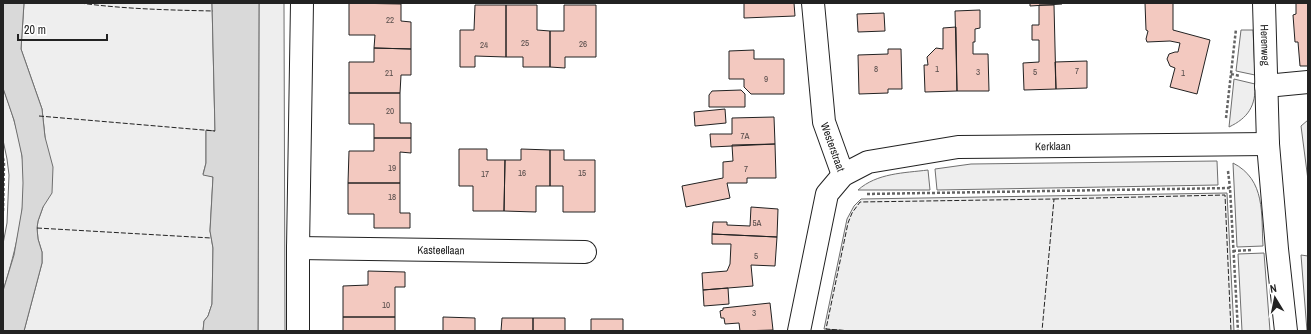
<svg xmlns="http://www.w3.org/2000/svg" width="1311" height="334" font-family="'Archivo Narrow',sans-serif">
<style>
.green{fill:#eee;stroke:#6f6f6f}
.water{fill:#d9d9d9;stroke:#6f6f6f}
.building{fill:#f3c9c0;stroke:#222}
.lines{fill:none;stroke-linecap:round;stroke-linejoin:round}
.minor-casing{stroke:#222;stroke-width:24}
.path{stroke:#646464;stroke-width:2.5;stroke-dasharray:3 2;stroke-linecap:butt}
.minor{stroke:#fff;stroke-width:22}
.fence{stroke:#222;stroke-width:1;stroke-dasharray:5 2;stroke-linecap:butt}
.labels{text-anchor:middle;stroke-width:3;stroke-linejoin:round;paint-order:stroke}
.number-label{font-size:9px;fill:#564c4a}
.street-label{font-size:11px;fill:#222;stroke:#fff}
</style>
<rect width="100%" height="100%" fill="#fff"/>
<path class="green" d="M24,3H212L215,131H206V163L203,174L213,177L210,231L213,248L212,304L208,316L204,321L203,331H24L42,263V252L38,239L37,228L38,221L43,207L45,137L42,109L21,49Z
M259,3H284L285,331H258Z
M1241,30H1253L1255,75L1236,71Z
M1234,79L1255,84C1256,106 1248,118 1229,127Z
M3,88C11,110 19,133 22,156C29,200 16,249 3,291V244L7,223L9,175L7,159L3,140Z
M1308,120V180L1301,126Z
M1217,161L1218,185L937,190L935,169L971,164Z
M1233,163C1266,180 1261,214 1263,246L1237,247Z
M928,170L930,190H858C877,173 904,173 928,170Z
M1227,193L1234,331H851L824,329L847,219L854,206L861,199Z
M1264,253L1270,331H1242L1238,254Z
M1301,255L1308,256V331H1307Z"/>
<path class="water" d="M3,3H24L21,49L42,109L45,137L53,167L52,193L43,207L38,221L37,228L38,239L42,252V263L24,331H3V291L14,255L22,209L23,183L22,156L14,120L3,88Z
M212,3H259L258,331H203L204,321L208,316L212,304L213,248L210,231L213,177L203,175L206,163V130L215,131Z"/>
<path class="building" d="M349,3L401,4V21L411,22V49L374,48L375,35H349Z
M744,3H794L795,16L744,18Z
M1030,3H1062V4L1030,6Z
M1145,3H1173V30L1210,40L1197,94L1170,87L1175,68L1170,66L1167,59L1169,54L1175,52H1178L1180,43L1170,41L1147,42L1146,39L1148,31L1146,30Z
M1296,3H1308V66H1300L1298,42H1295L1293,15L1296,14Z
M475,5H506V57L475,56V67H460V30H474Z
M506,5H537V30L550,31V67H523V57H506Z
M564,5H596V57H565V68L550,67V31H564Z
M1039,5H1054L1056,89L1024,90L1023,63L1039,62V40H1032V25H1039Z
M980,10V28L975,29V42H973V54H988L989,91H957L955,11Z
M884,13L885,31L858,32L857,14Z
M956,27L957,91L925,92L924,65H928L927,57L936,48L943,49V28Z
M374,48L411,49V75H401L400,93H349V62H374Z
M888,49H901L902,89H888V93L859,94L858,55L888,54Z
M754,50V59H784V94H751L744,87V79H729V51Z
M1087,61V88L1056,89L1055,62Z
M741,90L745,94V107H709V95L712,91Z
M349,93H400V123H411V138H374V124H349Z
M725,109L726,123L695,126L694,112Z
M774,117L775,144L711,147L710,134H732V118Z
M374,138H411V153L400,152V183H348L349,151H374Z
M775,144L776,178H747V183H727L730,198L686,207L682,186L723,178V162L733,161L732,145Z
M459,149H487V160H505L504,211H473V186H459Z
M521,149L550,150V186H536V212L504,211L505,160H521Z
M550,150H564V160H595V212H563V186H550Z
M348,183H400V213H410V228H374V214H348Z
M751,207L778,209L777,237L712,234L713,222H727V225L750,226Z
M712,234L777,237L775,266L751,265L753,286L703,290L702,273L727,271L730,264L731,244H712Z
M368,271L405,272V287H395V317H343V286L368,285Z
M728,288L729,304L704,306L703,290Z
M770,303L773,330L740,331L739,323L725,324L724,318H721L720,311L723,310V308Z
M343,317H395V331H343Z
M443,317L475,318V331H443Z
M502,318H533V331H501Z
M533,318H565V331H533Z
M591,319H623V331H591Z"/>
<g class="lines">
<g class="minor-casing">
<g id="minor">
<path id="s1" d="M813,3L824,122L843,175"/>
<path id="s2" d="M1264,3L1268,144L1277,249L1286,331"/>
<path d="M1266,86L1308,82"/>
<path id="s3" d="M298,248L585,252"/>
<path d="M298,331V248L302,3"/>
<path id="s4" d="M799,331L827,194L843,175L868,162L958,147L1268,144"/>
</g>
</g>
<path class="path" d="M1231,74L1240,76
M1226,118L1236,29
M3,158L4,163L3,212
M1228,171L1230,188
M867,194L1230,188L1238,331
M1233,251L1251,250"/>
<use href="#minor" class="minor"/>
<path class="fence" d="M80,3C124,9 168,10 213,11
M39,116L215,131
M1054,199L1225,195L1231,331
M37,228L211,238
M851,331L826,329L848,223L852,213L860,202L1054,199L1042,331"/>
</g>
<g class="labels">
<g class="number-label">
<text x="390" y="23">22</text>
<text x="525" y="46">25</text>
<text x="583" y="47">26</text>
<text x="484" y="48">24</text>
<text x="876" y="72">8</text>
<text x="937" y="72">1</text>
<text x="1077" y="74">7</text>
<text x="978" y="75">3</text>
<text x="1035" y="75">5</text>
<text x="389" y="76">21</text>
<text x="1183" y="76">1</text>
<text x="766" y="82">9</text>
<text x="390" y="114">20</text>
<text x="745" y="139">7A</text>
<text x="392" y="171">19</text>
<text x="746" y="172">7</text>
<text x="522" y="176">16</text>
<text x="582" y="176">15</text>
<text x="485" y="177">17</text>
<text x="392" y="200">18</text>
<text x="757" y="226">5A</text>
<text x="756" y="259">5</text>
<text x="386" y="308">10</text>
<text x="754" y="316">3</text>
</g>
<g class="street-label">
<text dy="4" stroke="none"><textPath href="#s2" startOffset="42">Herenweg</textPath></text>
<text dy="4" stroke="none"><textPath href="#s4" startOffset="379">Kerklaan</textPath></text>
<text dy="4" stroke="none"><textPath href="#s1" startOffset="146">Westerstraat</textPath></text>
<text dy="4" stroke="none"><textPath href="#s3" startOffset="143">Kasteellaan</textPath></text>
</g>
</g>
<rect width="1311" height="334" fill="none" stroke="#222222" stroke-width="8"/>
<g transform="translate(1275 298) rotate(350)" stroke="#ffffff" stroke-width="3" paint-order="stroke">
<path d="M0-3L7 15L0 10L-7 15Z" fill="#222222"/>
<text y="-6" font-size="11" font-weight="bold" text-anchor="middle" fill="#222222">N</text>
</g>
<path d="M18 34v6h89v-6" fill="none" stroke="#222222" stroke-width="2"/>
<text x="24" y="34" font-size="12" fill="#222222" stroke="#ffffff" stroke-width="3" paint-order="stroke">20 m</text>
</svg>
